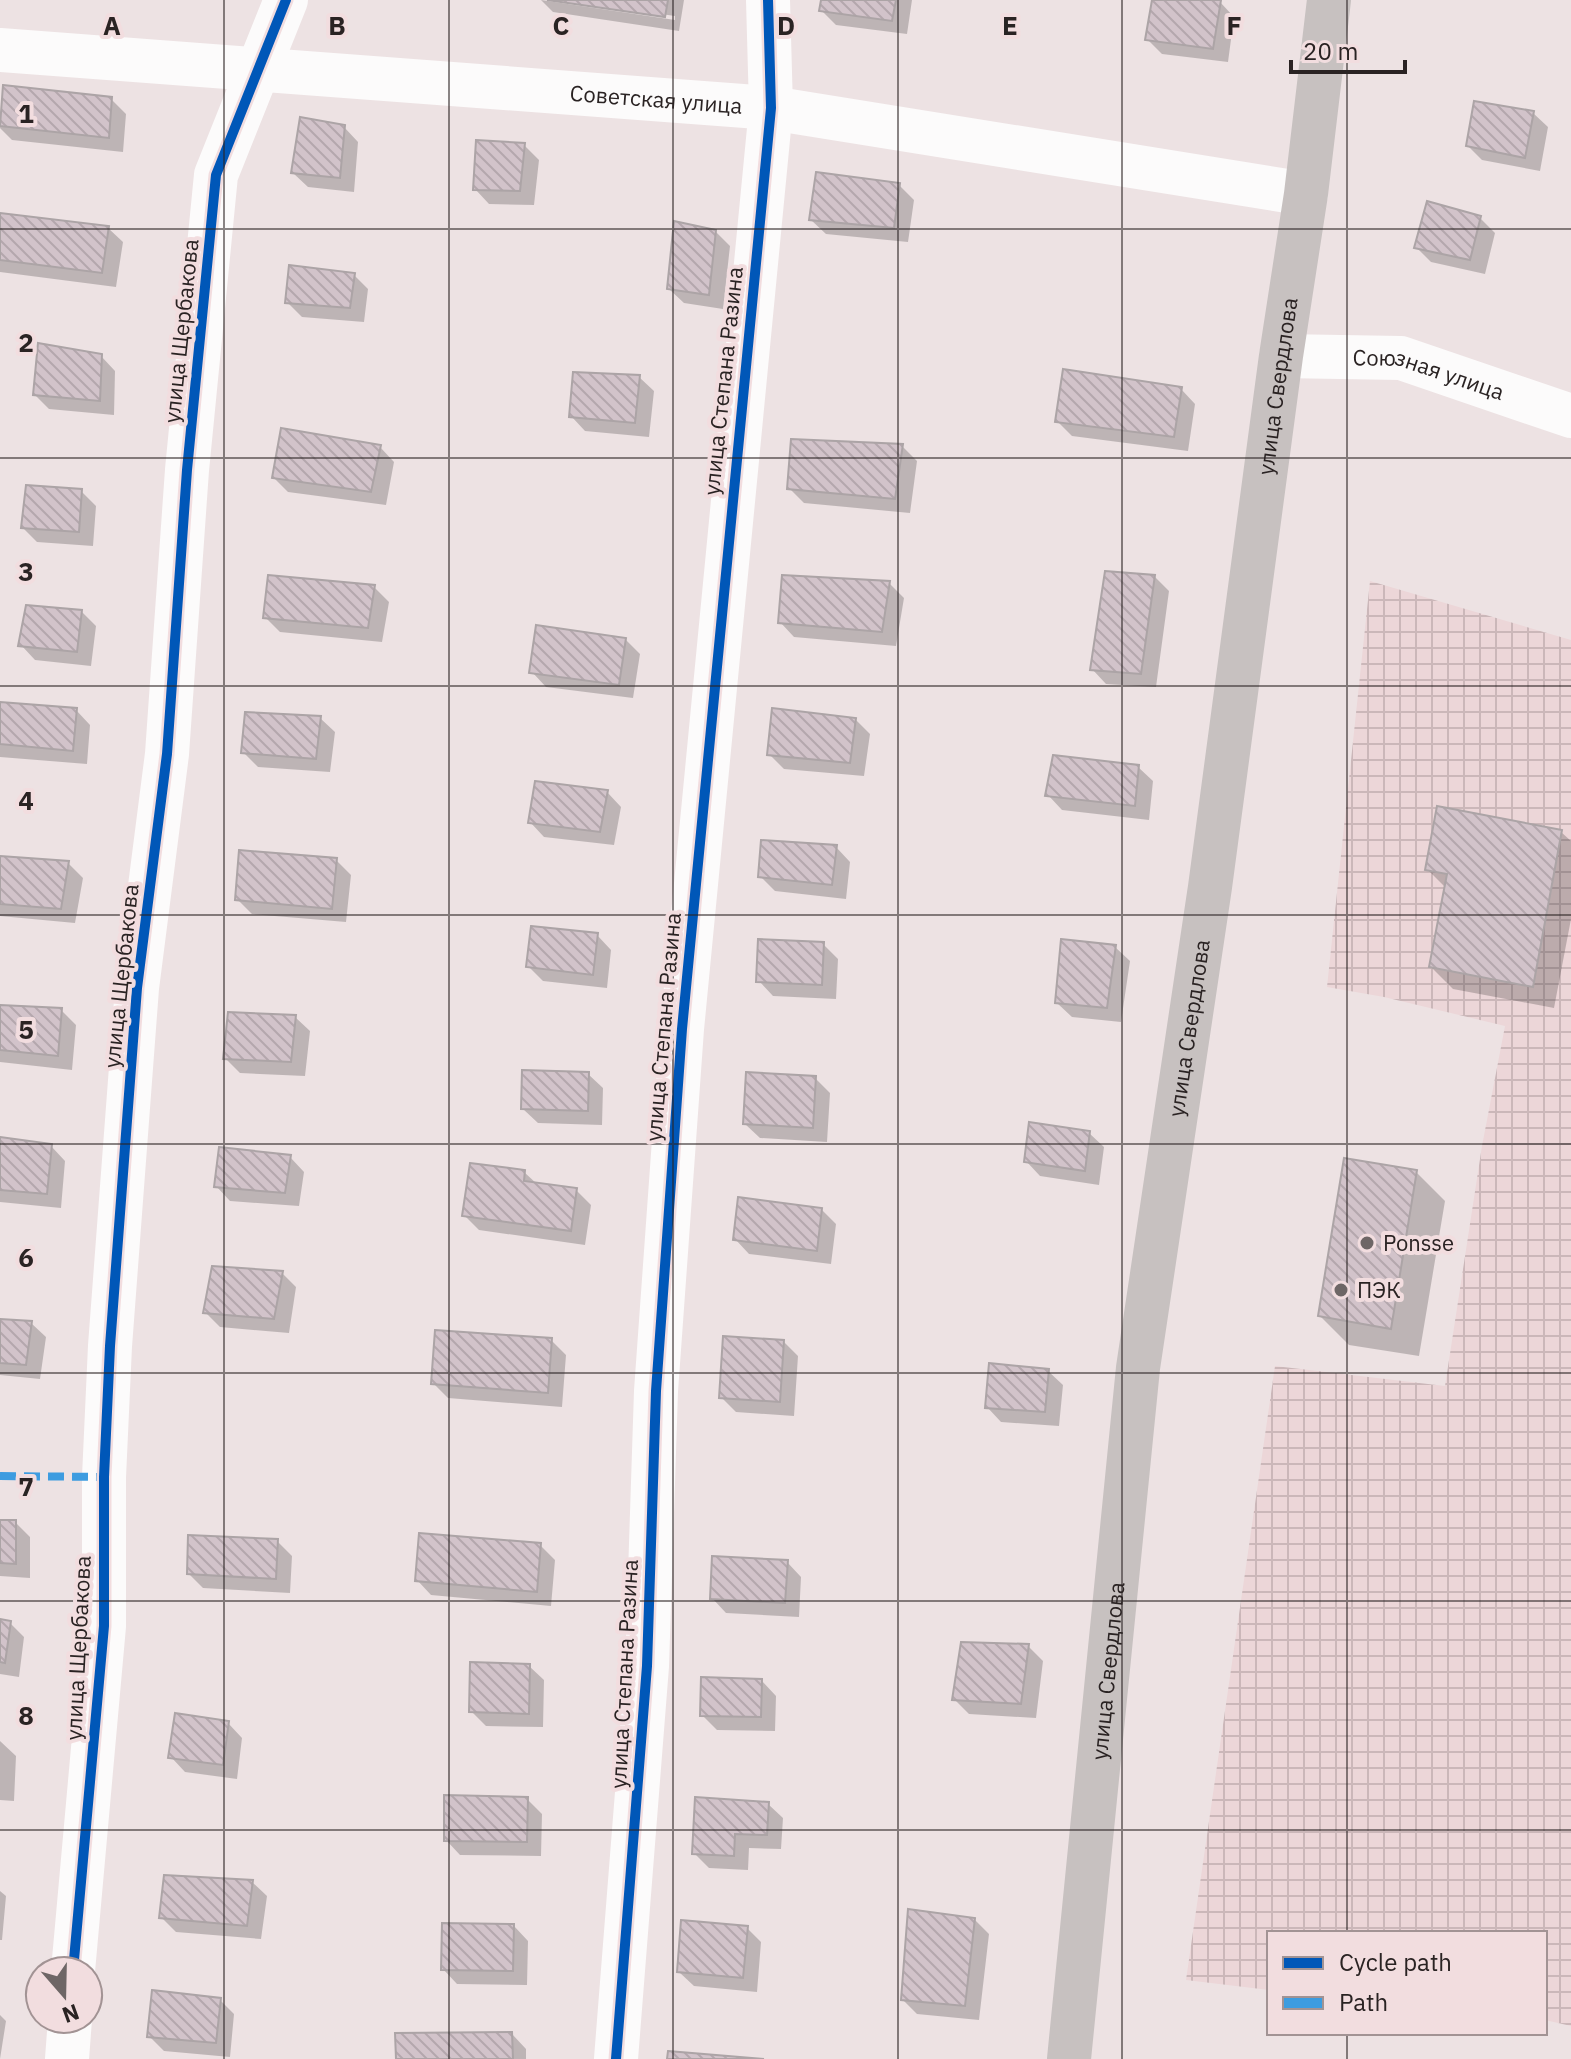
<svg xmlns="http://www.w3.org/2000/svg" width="1571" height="2059" font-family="'IBM Plex Sans',sans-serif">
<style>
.industrial{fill:url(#industrial-grid)}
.shadow{fill:#0003}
.building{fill:url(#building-back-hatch);stroke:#aca4a6;stroke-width:2}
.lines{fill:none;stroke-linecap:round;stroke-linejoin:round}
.minor{stroke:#fcfbfb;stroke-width:44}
.major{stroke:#c7c1c0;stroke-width:44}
.quiet{stroke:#3d9ce0;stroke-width:8;stroke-dasharray:16 8;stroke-linecap:butt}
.cycleway-casing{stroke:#f2dddf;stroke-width:15}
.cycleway{stroke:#0057b8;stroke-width:10}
.grid{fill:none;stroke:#2a2323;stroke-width:2;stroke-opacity:0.55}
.poi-dot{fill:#6e6666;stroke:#f2dddf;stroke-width:3}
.labels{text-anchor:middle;stroke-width:8;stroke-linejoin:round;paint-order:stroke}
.street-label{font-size:22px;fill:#2a2323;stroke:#f2dddf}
.poi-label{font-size:22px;fill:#2a2323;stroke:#f2dddf;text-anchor:start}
.grid-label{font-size:26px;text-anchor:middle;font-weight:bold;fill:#2a2323;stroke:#f2dddf;stroke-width:8;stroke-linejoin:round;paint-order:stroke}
</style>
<defs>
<pattern id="industrial-grid" width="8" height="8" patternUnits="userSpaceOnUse" patternTransform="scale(2)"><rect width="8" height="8" fill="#ecd6d8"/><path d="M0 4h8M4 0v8" fill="none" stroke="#cbb7b9"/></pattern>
<pattern id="building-back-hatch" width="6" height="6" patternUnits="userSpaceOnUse" patternTransform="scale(2)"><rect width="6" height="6" fill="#d2c3ca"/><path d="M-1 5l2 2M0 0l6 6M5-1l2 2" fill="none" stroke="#b4a7ad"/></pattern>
</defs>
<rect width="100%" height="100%" fill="#ede2e3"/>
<path class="industrial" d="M1370,581L1571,640V2026L1545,2020V1933H1269V1990L1186,1980L1275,1366L1445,1386L1482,1146L1505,1026L1384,997L1327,987Z"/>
<path class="shadow" d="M541,0L675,20V16L561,0H684L679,31L553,12Z
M823,0H912L907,34L836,25L821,10Z
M1154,0L1220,2L1234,17L1228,62L1162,54L1147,39Z
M4,88L111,99L126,114L123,152L12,140L0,128Z
M1533,113L1548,127L1540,171L1482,160L1468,146Z
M344,127L358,142L354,192L308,187L293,173Z
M524,145L539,160L534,205L489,204L475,189Z
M899,185L914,200L908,242L826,234L811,220Z
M0,215L108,228L123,242L116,287L0,272Z
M1480,218L1495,233L1485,274L1431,262L1416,247Z
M715,231L730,246L723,309L684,303L669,289Z
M354,275L368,289L364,322L302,317L287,302Z
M101,356L115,371L114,415L49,409L35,395Z
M639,377L654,391L649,437L585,431L571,416Z
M1181,389L1195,404L1188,451L1072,436L1057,421Z
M902,446L917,461L910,513L804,503L789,488Z
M380,447L394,462L386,505L288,492L274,478Z
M81,491L96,506L93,546L37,542L23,528Z
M1155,577L1169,591L1156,687L1106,684L1092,669Z
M889,583L904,598L896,646L794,637L780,622Z
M374,587L389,602L382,642L280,632L265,617Z
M82,612L96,626L91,666L35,660L21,645Z
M625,639L640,654L633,698L546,687L532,672Z
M0,704L76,710L90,725L87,764L0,757Z
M320,718L335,732L330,772L258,767L243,752Z
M855,719L870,734L864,776L784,769L770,755Z
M1138,767L1153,781L1149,820L1062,810L1048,795Z
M607,792L621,807L614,845L544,837L530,822Z
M1561,832L1571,841V919L1554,1008L1453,989L1431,967L1446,888L1427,869Z
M836,847L850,862L846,899L775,891L760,876Z
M0,858L68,863L83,878L75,923L0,916Z
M336,860L351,875L346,922L252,914L237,899Z
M597,935L611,950L607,988L543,981L528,966Z
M823,944L838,959L836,999L773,996L759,981Z
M1115,947L1130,961L1121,1022L1072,1017L1057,1003Z
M0,1007L61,1010L76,1025L72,1070L0,1062Z
M295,1017L310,1031L305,1076L240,1073L225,1058Z
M588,1074L603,1088L602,1125L538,1123L523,1109Z
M815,1078L830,1093L827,1142L760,1138L745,1124Z
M1089,1133L1104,1147L1099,1185L1040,1176L1026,1161Z
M0,1140L51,1146L65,1161L61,1208L0,1202Z
M290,1157L304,1172L299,1206L230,1201L216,1186Z
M524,1172L537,1184L576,1190L591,1205L585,1245L479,1230L464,1215Z
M1416,1172L1445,1201L1419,1356L1349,1345L1320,1316Z
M822,1210L836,1224L831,1264L749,1254L735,1239Z
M282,1273L296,1287L289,1333L220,1327L205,1312Z
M0,1321L31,1323L46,1337L40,1379L0,1375Z
M551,1340L566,1355L562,1407L448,1398L433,1383Z
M784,1342L798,1356L794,1416L736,1412L721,1397Z
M1048,1371L1063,1385L1059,1426L1001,1422L987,1407Z
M0,1522H15L30,1537V1578L0,1576Z
M277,1541L292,1556L290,1593L203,1588L189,1574Z
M540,1545L555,1560L551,1606L431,1595L417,1580Z
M787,1562L801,1577L799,1617L726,1613L712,1598Z
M0,1621L10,1623L24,1637L19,1677L0,1674Z
M1028,1646L1043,1661L1036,1718L969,1714L954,1699Z
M529,1666L544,1680L543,1727L486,1726L471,1711Z
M762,1681L776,1696L775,1731L717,1730L702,1715Z
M228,1723L242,1738L237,1779L185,1772L171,1757Z
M0,1741L16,1756L14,1801L0,1800Z
M527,1799L542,1814L541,1856L460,1855L446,1840Z
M768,1804L783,1818L781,1849L749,1848L748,1870L709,1868L694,1853Z
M252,1882L267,1896L261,1939L176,1932L161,1917Z
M0,1891L6,1896L2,1940H0Z
M974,1919L989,1934L979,2020L917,2014L903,2000Z
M514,1926L528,1941L527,1985L457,1984L443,1969Z
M747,1928L761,1942L757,1992L694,1986L679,1972Z
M220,2000L234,2014L230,2057L164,2051L149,2036Z
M0,2015L6,2021L0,2059Z
M512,2034L526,2049V2059H398Z"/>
<path class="building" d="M547,0H668L665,17Z
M821,0H896L892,21L819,11Z
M1152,0H1221L1213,49L1145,40Z
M3,85L112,97L109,138L0,126Z
M1474,101L1534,111L1525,158L1466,146Z
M300,117L345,125L340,178L291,173Z
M476,140L525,143L520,191L473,190Z
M816,172L900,183L894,228L809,220Z
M1427,201L1481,216L1470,260L1414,248Z
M0,213L109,226L102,273L0,260Z
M674,221L716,230L709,295L667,289Z
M289,265L355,273L350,308L285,303Z
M38,343L102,354L100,401L33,395Z
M1063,369L1182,387L1174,437L1055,422Z
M573,372L640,375L635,423L569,417Z
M281,428L381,445L371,492L272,478Z
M791,439L903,444L895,499L787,489Z
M26,485L82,489L79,532L21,528Z
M1105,571L1155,575L1141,674L1090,670Z
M268,575L375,585L368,628L263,618Z
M782,575L890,581L882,632L778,623Z
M26,605L82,610L77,652L18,646Z
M536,625L626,638L619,685L529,673Z
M0,702L77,708L73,751L0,744Z
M772,708L856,718L850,763L767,755Z
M245,712L321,716L316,759L241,753Z
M1053,755L1139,765L1135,806L1045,796Z
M535,781L608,790L600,832L528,823Z
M1437,806L1562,830L1533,987L1429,967L1447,874L1425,870Z
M761,840L837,845L832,885L758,877Z
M239,850L337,858L332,909L235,900Z
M0,856L69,861L61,909L0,904Z
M531,926L598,933L593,975L526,967Z
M758,939L824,942L822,985L756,982Z
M1061,939L1116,945L1107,1008L1055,1003Z
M0,1005L62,1008L58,1056L0,1050Z
M228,1012L296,1015L291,1062L223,1059Z
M522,1070L589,1072L588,1111L521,1109Z
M746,1072L816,1076L813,1128L743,1124Z
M1029,1122L1090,1131L1085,1171L1024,1162Z
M0,1137L52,1144L47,1194L0,1190Z
M219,1147L291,1155L285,1193L214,1187Z
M1344,1158L1417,1170L1391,1329L1318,1316Z
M470,1163L525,1170L524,1181L577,1188L571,1231L462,1216Z
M738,1197L822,1208L817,1251L733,1240Z
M212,1266L283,1271L274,1319L203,1313Z
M0,1319L32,1321L26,1365L0,1363Z
M435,1330L552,1338L548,1393L431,1384Z
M723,1336L784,1340L780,1402L719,1398Z
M989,1363L1049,1369L1045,1412L985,1408Z
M0,1520H16V1564L0,1563Z
M419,1533L541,1543L537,1592L415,1581Z
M188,1535L278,1539L276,1579L187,1574Z
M712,1556L788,1560L785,1603L710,1599Z
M0,1619L11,1621L5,1663L0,1662Z
M961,1642L1029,1644L1021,1704L952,1700Z
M470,1662L530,1664L529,1714L469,1712Z
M701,1677L762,1679L761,1717L700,1716Z
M175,1713L229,1721L223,1765L168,1758Z
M444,1795L528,1797L527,1842L444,1841Z
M695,1797L769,1802L767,1835L735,1834L734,1856L692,1854Z
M164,1875L253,1880L247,1926L159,1918Z
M908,1909L975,1918L965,2006L901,2000Z
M681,1920L748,1926L743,1978L677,1972Z
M442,1923L514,1924L513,1971L441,1970Z
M152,1990L221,1998L216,2043L147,2037Z
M512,2032L513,2059H396L395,2033Z
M668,2051L764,2059H667Z"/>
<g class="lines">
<g class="minor">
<path id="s1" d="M0,50L771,108L1306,194"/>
<path id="s2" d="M1281,356L1401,358L1571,416"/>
<path d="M73,1971L104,1626V1477L110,1346L137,988L167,754L187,470L216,175L286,0"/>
<path d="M67,2059L70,2019"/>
<path d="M616,2059L647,1666L656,1391L682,1029L771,108L768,0"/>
</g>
<path class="major" id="s3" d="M1069,2059L1138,1368L1210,887L1281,356L1306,194L1329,0"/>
<path class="quiet" d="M0,1476L104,1477"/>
<g class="cycleway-casing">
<path id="cycleway" d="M73,1971L104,1626V1477L110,1346L137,988L167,754L187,470L216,175L286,0
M616,2059L647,1666L656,1391L682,1029L771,108L768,0"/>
</g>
<use href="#cycleway" class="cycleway"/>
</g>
<path class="grid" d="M224,0V2059M449,0V2059M673,0V2059M898,0V2059M1122,0V2059M1347,0V1933M0,229H1571M0,458H1571M0,686H1571M0,915H1571M0,1144H1571M0,1373H1571M0,1601H1571M0,1830H1571M1347,2033V2059"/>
<g class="poi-dot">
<circle cx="1367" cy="1243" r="8"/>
<circle cx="1341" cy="1290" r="8"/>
</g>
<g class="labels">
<g class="street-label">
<text dy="8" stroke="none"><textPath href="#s1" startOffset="658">Советская улица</textPath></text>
<text transform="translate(181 331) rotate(-84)" y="8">улица Щербакова</text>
<text dy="8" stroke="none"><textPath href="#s2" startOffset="150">Союзная улица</textPath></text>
<text transform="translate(723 381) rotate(-84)" y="8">улица Степана Разина</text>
<text dy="8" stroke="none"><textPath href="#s3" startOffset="1686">улица Свердлова</textPath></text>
<text transform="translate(121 976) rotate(-84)" y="8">улица Щербакова</text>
<text transform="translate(663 1027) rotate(-85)" y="8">улица Степана Разина</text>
<text dy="8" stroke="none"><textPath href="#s3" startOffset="1038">улица Свердлова</textPath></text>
<text transform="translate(78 1648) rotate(-87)" y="8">улица Щербакова</text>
<text dy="8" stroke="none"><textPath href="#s3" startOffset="390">улица Свердлова</textPath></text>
<text transform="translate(624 1674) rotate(-87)" y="8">улица Степана Разина</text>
</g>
<g class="poi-label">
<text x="1383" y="1251">Ponsse</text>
<text x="1357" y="1298">ПЭК</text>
</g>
</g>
<g class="grid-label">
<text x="112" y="35">A</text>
<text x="337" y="35">B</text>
<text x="561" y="35">C</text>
<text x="786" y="35">D</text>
<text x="1010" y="35">E</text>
<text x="1234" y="35">F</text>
<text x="26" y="123">1</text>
<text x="26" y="352">2</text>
<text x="26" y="581">3</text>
<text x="26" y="810">4</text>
<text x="26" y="1039">5</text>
<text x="26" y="1267">6</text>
<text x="26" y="1496">7</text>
<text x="26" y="1725">8</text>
</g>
<rect x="1267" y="1931" width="280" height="104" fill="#f2dddf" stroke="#a29394" stroke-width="2"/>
<rect x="1283" y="1957" width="40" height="12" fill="#0057b8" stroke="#a29394" stroke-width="2"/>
<text x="1339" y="1971" font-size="24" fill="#2a2323">Cycle path</text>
<rect x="1283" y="1997" width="40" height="12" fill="#3d9ce0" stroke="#a29394" stroke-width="2"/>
<text x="1339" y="2011" font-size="24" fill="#2a2323">Path</text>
<g transform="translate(64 1995) rotate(160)"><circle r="38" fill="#f2dddf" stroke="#a29394" stroke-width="2"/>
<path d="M0-6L14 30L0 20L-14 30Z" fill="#6e6666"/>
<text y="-12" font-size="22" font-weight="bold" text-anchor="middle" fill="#2a2323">N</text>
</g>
<path d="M1291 60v12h114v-12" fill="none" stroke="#2a2323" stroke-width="4"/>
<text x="1303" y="60" font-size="24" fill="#2a2323" stroke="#f2dddf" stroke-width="6" paint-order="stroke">20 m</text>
</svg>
